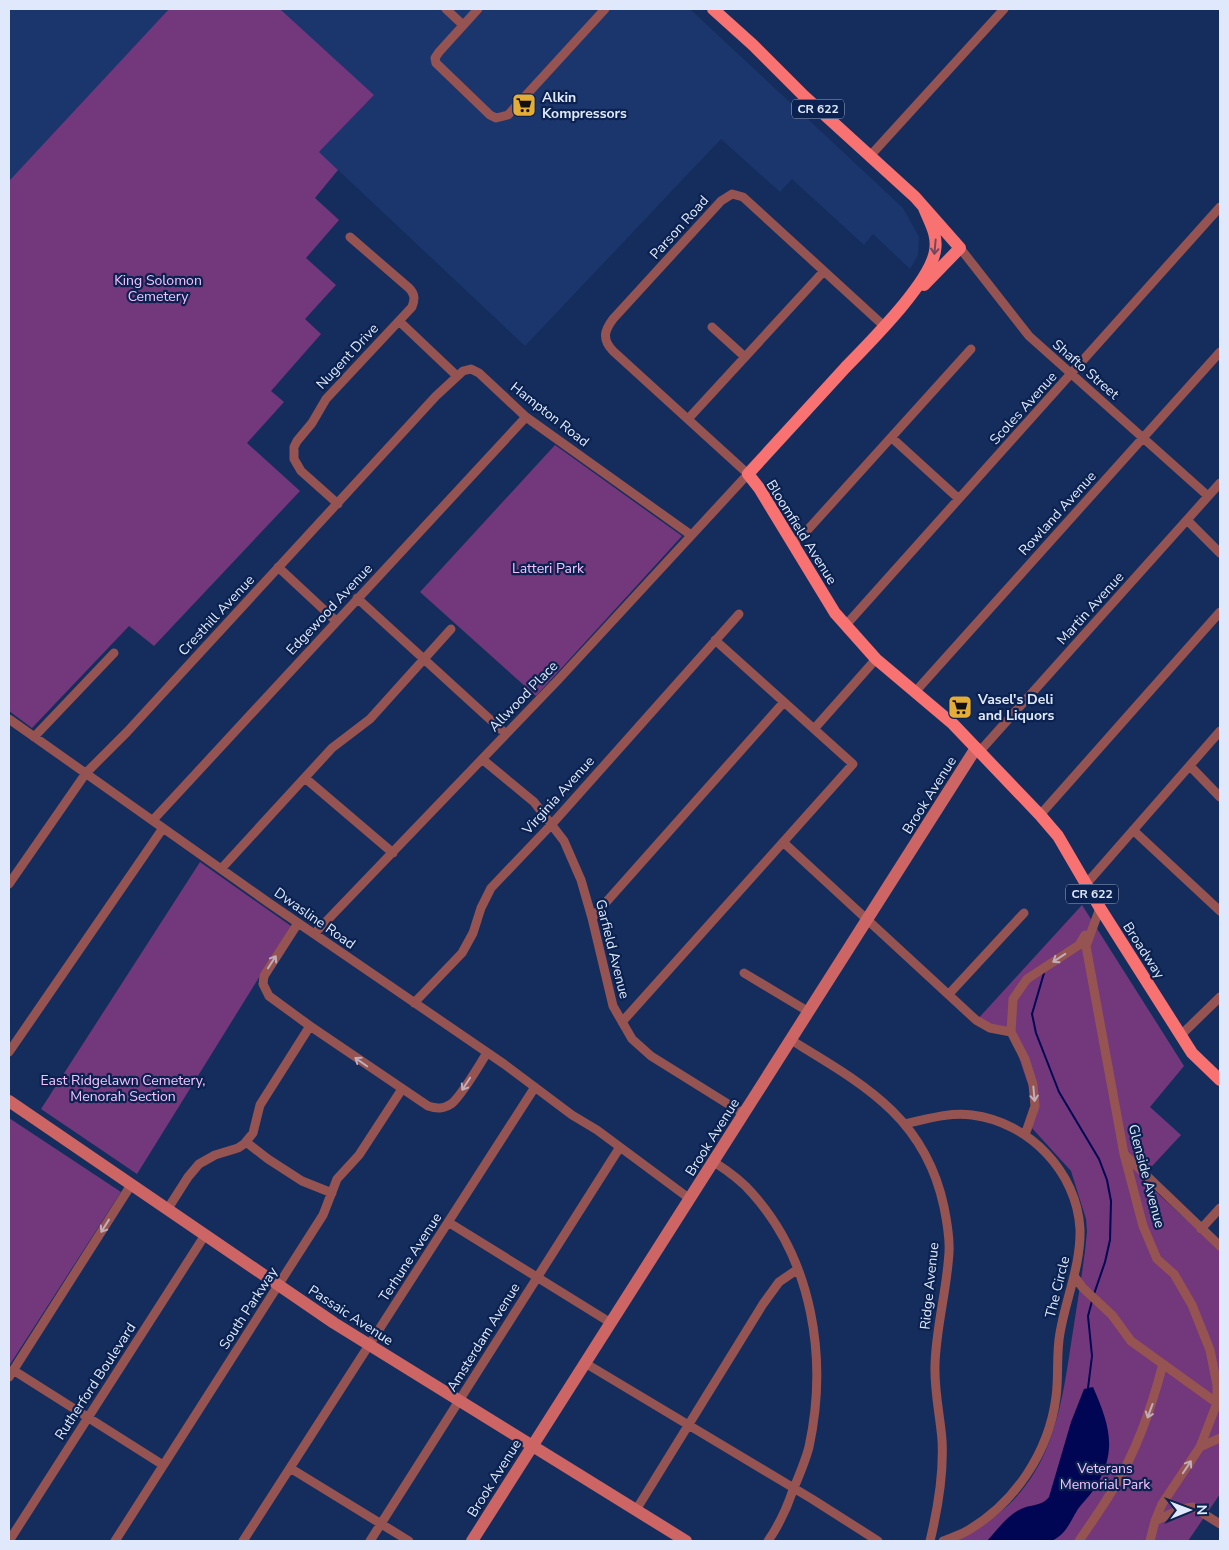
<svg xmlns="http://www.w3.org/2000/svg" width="1229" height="1550" font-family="'Nunito Sans',sans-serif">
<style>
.built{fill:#1b366d}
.green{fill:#73377c}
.water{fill:#000653}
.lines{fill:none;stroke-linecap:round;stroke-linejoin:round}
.stream{stroke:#000653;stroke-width:2}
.street{stroke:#955452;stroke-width:9}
.secondary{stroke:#cc6564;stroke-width:12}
.primary{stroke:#f77271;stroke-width:12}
.oneway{stroke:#75465f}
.oneway2{stroke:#c1adb7}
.labels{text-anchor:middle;stroke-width:4.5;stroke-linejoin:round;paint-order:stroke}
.shield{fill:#0b2250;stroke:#9fadc8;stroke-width:1}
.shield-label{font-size:12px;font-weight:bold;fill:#dfe9fb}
.poi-label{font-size:14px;font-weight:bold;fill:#dfe9fb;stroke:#0b2250;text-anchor:start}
.street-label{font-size:14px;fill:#dfe9fb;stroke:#0b2250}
.park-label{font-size:14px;fill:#f6c2fd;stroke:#0b2250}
</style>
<rect width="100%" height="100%" fill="#152d5c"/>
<path class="built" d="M9,9H169L9,181Z
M280,9H690L903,208L919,237L918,255L910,269L873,234L864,245L792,179L780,192L721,139L525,346L319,152L374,95Z"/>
<path class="green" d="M169,9H280L374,95L319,152L338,170L315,198L339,220L306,258L336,285L305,319L321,334L271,391L284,402L247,443L300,491L154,646L129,626L32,728L9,711V181Z
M555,445L682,536L536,696L420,592Z
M200,862L291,926L137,1174L41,1109Z
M1082,905L1184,1066L1150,1107L1181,1135L1141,1178L1220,1251V1494L1188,1541H953C977,1528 1000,1516 1018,1495C1058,1450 1064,1388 1073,1331C1078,1298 1084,1265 1087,1232L1086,1219L1071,1171L1031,1127L1034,1102L1010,1031L976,1021Z
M9,1118L121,1192L9,1366Z"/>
<path class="water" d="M1093,1387C1110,1426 1119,1453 1092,1492C1088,1498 1082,1503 1078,1509C1069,1523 1068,1532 1052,1541H987C996,1531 1007,1516 1019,1510C1029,1504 1041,1507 1049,1497L1071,1422L1084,1389Z"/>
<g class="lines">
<path class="stream" d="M1044,973L1032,1014L1036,1033L1059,1092L1099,1159L1107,1180L1111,1201L1110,1240L1105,1262L1094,1294
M1088,1388L1092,1356L1088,1316L1092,1301"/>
<path class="street" d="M446,9L463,25
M478,9L439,52L435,58L436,63L490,115L496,118L508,115L605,9
M870,156L1004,9
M960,248L1029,336L1208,496
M399,321L457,376
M712,327L745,357
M688,419L824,271
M892,438L959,499
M338,504L301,471L294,459V447L297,441L312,423L326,399L412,307C415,299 415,294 409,288L350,237
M1187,520L1220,553
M793,544L803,535L971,349
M278,567L336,621
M357,598L506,734
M845,626L1220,207
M915,692L1220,352
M9,719L269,903L504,1064L572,1115L597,1130L690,1199
M814,729L876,659
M34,737L114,653
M980,751L1220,483
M482,759L534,802L564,841L581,880L592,918L613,1006L632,1039L651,1056L744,1114
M1190,766L1220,797
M305,778L393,853
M1040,815L1220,612
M153,820L526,417
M1133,830L1220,911
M783,842L976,1020L990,1028L1011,1032
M221,869L332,748L370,719L451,629
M1087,883L1220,731
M9,884L86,773L127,732L436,396L463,371L471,369L479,373L526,417L691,535
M1100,908L1086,946L1124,1154L1143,1226L1157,1259L1174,1274L1192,1305L1210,1350L1217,1385V1403L1200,1447L1162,1504L1155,1521L1150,1541
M592,918L784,702
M298,923L264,976L263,984L269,996L310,1026L428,1106C437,1109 443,1109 451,1104C461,1097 479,1065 487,1053
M315,933L558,680L748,474L613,351C602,339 604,331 613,319L721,201L732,194L743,197L884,326
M744,973L809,1012
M949,994L1024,913
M414,1003L462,953L473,933L481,908L491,888L552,824L739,614
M622,1022L853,764L715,640
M1181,1035L1220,997
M791,1040C863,1084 925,1117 944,1207C947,1222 950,1237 949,1252C947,1290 936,1327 935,1365C934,1390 940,1415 942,1440C944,1475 938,1508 930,1541
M9,1052L163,828
M905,1124C927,1119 949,1112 972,1115C1029,1122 1077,1172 1080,1229C1081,1265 1066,1298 1060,1333C1056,1354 1059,1376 1056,1397C1049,1452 1015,1503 967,1531C960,1535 951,1538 943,1541
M1025,1135L1035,1106L1033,1084L1025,1059L1011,1032L1013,999L1027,979L1079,945L1085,935
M246,1142L268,1159L302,1181L332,1193
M1125,1155L1220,1246
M714,1162C728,1171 741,1180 752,1193C813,1261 828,1359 809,1447C805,1462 799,1476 793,1490C787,1508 779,1525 768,1541
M167,1210L188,1177L199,1164L215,1155L238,1148L244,1144L253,1133L260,1105L310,1026
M448,1222L611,1323
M1201,1229L1220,1208
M1074,1276L1083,1288L1112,1315L1131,1341L1217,1403
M585,1363L812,1499L878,1541
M13,1370L163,1465
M9,1377L131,1185
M1200,1447L1220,1438
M290,1468L409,1541
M636,1510L763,1304L779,1282L798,1269
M1155,1521L1181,1509L1193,1507L1220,1524
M9,1541L205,1235
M115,1541L323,1215L337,1179L359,1155L402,1089
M243,1541L535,1087
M370,1541L620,1147
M1079,1541C1091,1523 1104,1505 1115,1486C1138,1448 1152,1406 1163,1364"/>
<path class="secondary" d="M9,1101L334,1323L686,1541
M472,1541L976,748"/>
<path class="primary" d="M713,9L753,45L804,96L915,197L960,248L924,285
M924,208C930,223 938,235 935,251C930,283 869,343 845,368C813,403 780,439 748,474L759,488L835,613L876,659L953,724L1040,815L1058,836L1100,908L1192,1053L1220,1080"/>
</g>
<defs><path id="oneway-shaft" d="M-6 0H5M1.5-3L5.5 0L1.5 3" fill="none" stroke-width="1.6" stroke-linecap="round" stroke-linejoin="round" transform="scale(1.25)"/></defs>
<use class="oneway" href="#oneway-shaft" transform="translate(935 247) rotate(95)"/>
<g class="oneway2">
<use href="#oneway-shaft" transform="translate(1059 958) rotate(147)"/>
<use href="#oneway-shaft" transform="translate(272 962) rotate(-57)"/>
<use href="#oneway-shaft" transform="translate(361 1062) rotate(-145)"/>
<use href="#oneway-shaft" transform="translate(466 1084) rotate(123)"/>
<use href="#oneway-shaft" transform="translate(1034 1094) rotate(85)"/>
<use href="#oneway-shaft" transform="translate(105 1226) rotate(122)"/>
<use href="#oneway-shaft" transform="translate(1150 1411) rotate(110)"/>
<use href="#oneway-shaft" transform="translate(1187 1467) rotate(-56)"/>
</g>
<defs>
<g id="supermarket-square" transform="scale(1.25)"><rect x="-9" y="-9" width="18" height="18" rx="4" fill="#e4ad35" stroke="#0b2250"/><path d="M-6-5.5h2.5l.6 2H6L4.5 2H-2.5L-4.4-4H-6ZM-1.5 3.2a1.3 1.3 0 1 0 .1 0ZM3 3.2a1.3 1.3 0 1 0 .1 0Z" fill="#111"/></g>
</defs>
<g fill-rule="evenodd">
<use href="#supermarket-square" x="524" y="105"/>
<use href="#supermarket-square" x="960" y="707"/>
</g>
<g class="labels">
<g class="shield">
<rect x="792" y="99.5" width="52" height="19" rx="4"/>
<rect x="1066" y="884.5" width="52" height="19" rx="4"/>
</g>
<g class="shield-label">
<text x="818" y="113">CR 622</text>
<text x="1092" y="898">CR 622</text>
</g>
<g class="poi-label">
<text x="542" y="102">Alkin<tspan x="542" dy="16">Kompressors</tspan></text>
<text x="978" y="704">Vasel's Deli<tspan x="978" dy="16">and Liquors</tspan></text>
</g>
<g class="street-label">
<text transform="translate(679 227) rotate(-48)" y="5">Parson Road</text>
<text transform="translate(347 356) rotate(-47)" y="5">Nugent Drive</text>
<text transform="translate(1086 369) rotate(41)" y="5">Shafto Street</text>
<text transform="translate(1023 408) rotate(-48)" y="5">Scoles Avenue</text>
<text transform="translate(550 414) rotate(38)" y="5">Hampton Road</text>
<text transform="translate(1057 513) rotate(-48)" y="5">Rowland Avenue</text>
<text transform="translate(802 532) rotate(58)" y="5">Bloomfield Avenue</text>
<text transform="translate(1090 608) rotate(-48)" y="5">Martin Avenue</text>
<text transform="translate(329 609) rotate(-47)" y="5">Edgewood Avenue</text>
<text transform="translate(216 615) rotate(-47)" y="5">Cresthill Avenue</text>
<text transform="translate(523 696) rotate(-46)" y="5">Allwood Place</text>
<text transform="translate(558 795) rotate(-48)" y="5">Virginia Avenue</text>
<text transform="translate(929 795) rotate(-58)" y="5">Brook Avenue</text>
<text transform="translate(315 918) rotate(35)" y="5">Dwasline Road</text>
<text transform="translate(613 949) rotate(76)" y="5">Garfield Avenue</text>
<text transform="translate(1144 950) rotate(57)" y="5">Broadway</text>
<text transform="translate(712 1137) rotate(-58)" y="5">Brook Avenue</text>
<text transform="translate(1147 1176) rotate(75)" y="5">Glenside Avenue</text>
<text transform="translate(410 1257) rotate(-57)" y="5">Terhune Avenue</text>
<text transform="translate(929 1286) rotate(-84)" y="5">Ridge Avenue</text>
<text transform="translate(1057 1287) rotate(-76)" y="5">The Circle</text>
<text transform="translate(248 1308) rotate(-57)" y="5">South Parkway</text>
<text transform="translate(351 1315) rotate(33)" y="5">Passaic Avenue</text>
<text transform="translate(483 1337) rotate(-58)" y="5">Amsterdam Avenue</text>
<text transform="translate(95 1381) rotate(-57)" y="5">Rutherford Boulevard</text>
<text transform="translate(494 1478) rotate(-58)" y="5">Brook Avenue</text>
</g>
<g class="park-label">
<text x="158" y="285">King Solomon<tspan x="158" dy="16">Cemetery</tspan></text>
<text x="548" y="573">Latteri Park</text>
<text x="123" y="1085">East Ridgelawn Cemetery,<tspan x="123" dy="16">Menorah Section</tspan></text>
<text x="1105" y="1473">Veterans<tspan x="1105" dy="16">Memorial Park</tspan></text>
</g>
</g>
<rect width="1229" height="1550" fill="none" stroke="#dfe9fb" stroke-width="20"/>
<g transform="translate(1189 1510) rotate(89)" stroke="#0b2250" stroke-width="4" paint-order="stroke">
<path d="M0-4L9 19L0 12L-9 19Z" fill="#dfe9fb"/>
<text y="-8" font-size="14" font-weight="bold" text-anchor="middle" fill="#dfe9fb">N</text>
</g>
</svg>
